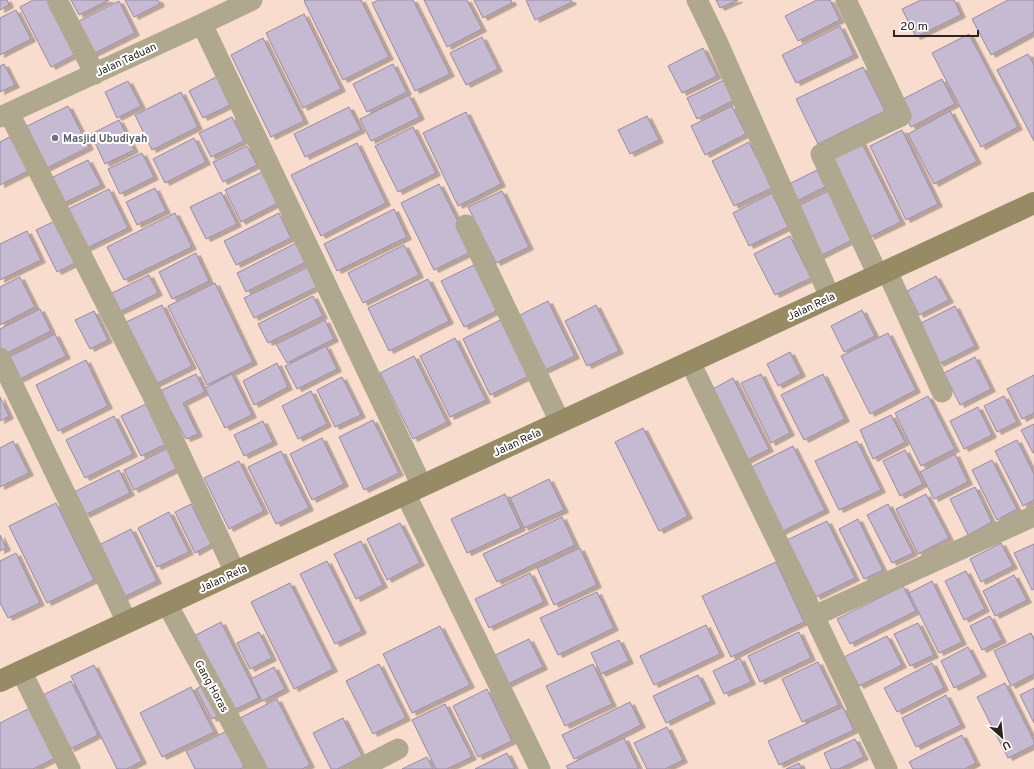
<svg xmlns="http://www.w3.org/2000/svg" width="1034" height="769" font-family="Overpass,sans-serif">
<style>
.building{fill:#c6b9d2;stroke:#978ba2;filter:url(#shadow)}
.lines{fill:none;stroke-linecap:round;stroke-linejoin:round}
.street{stroke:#afa88e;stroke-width:21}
.secondary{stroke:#968b64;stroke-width:22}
.worship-dot{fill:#6b7280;stroke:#fff;stroke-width:1.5}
.labels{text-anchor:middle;stroke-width:4;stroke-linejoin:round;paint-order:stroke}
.street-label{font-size:11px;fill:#2e231e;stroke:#fff}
.worship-label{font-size:11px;font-weight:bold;fill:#5b616d;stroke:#fff;text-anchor:start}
</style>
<defs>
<filter id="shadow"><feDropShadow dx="4.5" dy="2.5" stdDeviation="0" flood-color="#0004"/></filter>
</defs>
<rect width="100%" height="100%" fill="#f8dccd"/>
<path class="building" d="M0,0H7L9,5L0,10Z
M33,0H48L76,54L51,67L20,7Z
M71,0H109L79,15Z
M125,0H158L160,4L134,17Z
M305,0H361L389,57L343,80L304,1Z
M379,0H413L450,74L415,91L372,3Z
M424,0H467L482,29L447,47Z
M474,0H511L512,3L483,18Z
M526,0H571L572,2L535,20Z
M716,0H738L720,8Z
M817,0H830L840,20L798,41L785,16Z
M921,0H954L961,15L916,37L902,9Z
M1008,0H1034V32L991,55L972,19Z
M119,1L135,33L89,56L73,24Z
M16,10L31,39L0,55V18Z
M304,14L341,89L303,108L266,33Z
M840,26L854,55L796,83L782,55Z
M969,34L1018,127L981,147L932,53Z
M482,37L498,69L466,85L450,53Z
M263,38L304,121L271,137L231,55Z
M703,48L717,76L682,93L668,66Z
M1028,54L1034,65V141L997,70Z
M4,64L15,85L0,92V66Z
M393,64L407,92L367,112L353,84Z
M863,67L885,111L818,144L796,99Z
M220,75L234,103L203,118L189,91Z
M942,79L955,104L911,127L897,102Z
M724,80L734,100L697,119L687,98Z
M128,81L141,106L117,118L105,92Z
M181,92L198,127L152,150L135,115Z
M409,95L420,117L371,141L360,119Z
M68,106L89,147L41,171L21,129Z
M732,106L746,134L705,155L691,126Z
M349,107L361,130L305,157L294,134Z
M950,111L977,161L934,184L908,134Z
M466,112L501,184L458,206L423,133Z
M647,116L659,140L630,154L618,130Z
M232,117L244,141L211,157L199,133Z
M119,120L134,150L105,164L91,134Z
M413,127L436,173L398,192L375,146Z
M902,130L938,204L906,220L870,146Z
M15,134L32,169L0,185V142Z
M194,138L206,162L165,183L153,159Z
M861,141L901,222L870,237L829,156Z
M749,142L772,188L734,206L712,161Z
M357,143L386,203L321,236L291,175Z
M247,146L257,165L223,182L213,162Z
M142,153L154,177L120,194L108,169Z
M88,160L101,185L62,204L49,179Z
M817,170L825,187L793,203L785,186Z
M264,171L280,202L241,222L225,190Z
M439,184L473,251L434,270L401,203Z
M155,188L166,211L137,225L126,202Z
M109,189L128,228L85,249L66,210Z
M502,191L529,247L496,263L468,207Z
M828,191L852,240L818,257L794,208Z
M221,192L237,224L206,239L190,207Z
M772,193L788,227L749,246L733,213Z
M394,209L407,237L337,271L324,244Z
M175,213L192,247L124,280L107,247Z
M279,213L291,238L236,265L224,241Z
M57,220L77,262L57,272L36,230Z
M27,231L41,260L0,280V244Z
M790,236L811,278L775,295L754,254Z
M296,243L306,262L246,292L237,273Z
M404,245L419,275L363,303L348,273Z
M196,253L209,281L172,299L159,272Z
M478,263L500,309L464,327L441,281Z
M308,267L317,287L254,318L244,298Z
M149,275L158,293L117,313L108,295Z
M936,276L949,300L919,315L907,291Z
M20,277L35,307L0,325V287Z
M428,279L449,321L389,351L368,308Z
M215,283L253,362L207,385L168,306Z
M313,296L323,316L268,343L258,324Z
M548,301L575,356L541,372L514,318Z
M162,305L192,366L152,386L122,324Z
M596,305L619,351L587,366L565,321Z
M955,306L975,346L939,364L919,324Z
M40,309L51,331L3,355L0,348V329Z
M862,310L875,336L844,352L831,326Z
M94,311L108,340L90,349L75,320Z
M504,318L533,374L490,395L463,339Z
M325,320L334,339L287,363L276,344Z
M888,333L916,390L870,414L841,356Z
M55,334L66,356L18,380L7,358Z
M455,338L486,400L450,417L420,356Z
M326,346L337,369L297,389L285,366Z
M790,352L801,374L778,386L767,364Z
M414,356L447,422L413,439L380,373Z
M975,357L991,389L960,405L944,373Z
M86,360L108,406L58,431L36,385Z
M277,363L288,387L254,405L243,381Z
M196,374L205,392L183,403L198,434L186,439L160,391Z
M232,374L252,415L225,428L205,388Z
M761,374L790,433L771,443L741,383Z
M823,374L845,419L804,440L781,395Z
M1034,375V413L1022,419L1007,389Z
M342,377L361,415L335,427L317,390Z
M733,378L769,449L744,462L709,391Z
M311,391L327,424L298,439L282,406Z
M928,396L955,449L921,466L895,413Z
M1004,396L1017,422L997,432L984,406Z
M0,397L9,416L0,421Z
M150,402L170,442L141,456L121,416Z
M978,407L992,435L964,449L950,421Z
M891,415L905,442L873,459L860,430Z
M114,416L133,454L85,478L66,440Z
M373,420L399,473L364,490L339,437Z
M263,421L273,442L244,456L234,435Z
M1034,424V453H1033L1021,430Z
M643,428L688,516L659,531L615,442Z
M322,438L344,484L312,500L290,454Z
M1017,440L1034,474V500L1023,506L995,451Z
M13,441L29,473L0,487V448Z
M857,441L881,490L839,510L815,461Z
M793,446L825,510L781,532L749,468Z
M168,448L178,468L134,490L124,470Z
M905,450L923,484L900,496L883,461Z
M281,451L309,508L276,524L248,467Z
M955,454L968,482L934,499L920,472Z
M992,460L1017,509L997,520L972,470Z
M239,461L264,511L229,529L204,478Z
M119,470L130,493L85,515L74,492Z
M549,479L564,510L524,528L510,498Z
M975,487L992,522L968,535L950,499Z
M505,494L521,528L467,553L451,519Z
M926,494L949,538L918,554L896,509Z
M56,503L94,580L47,603L9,526Z
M191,504L211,544L195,553L175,512Z
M888,504L913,553L892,563L867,515Z
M169,512L189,552L157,567L138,528Z
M562,517L575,545L497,582L483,554Z
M858,519L883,570L864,579L839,529Z
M827,521L855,578L816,597L787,540Z
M400,523L420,563L387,580L367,539Z
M131,529L157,581L122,598L97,546Z
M0,535L6,548L0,551Z
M361,541L383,585L356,599L334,554Z
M1001,543L1013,566L981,582L970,559Z
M1034,544V589L1032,590L1014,553Z
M580,548L597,585L554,605L537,568Z
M16,553L40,603L8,618L0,603V561Z
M327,561L362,631L335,644L300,574Z
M776,562L804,622L731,657L702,596Z
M966,571L985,609L964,620L945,581Z
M530,573L544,602L489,628L475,599Z
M1014,575L1027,600L995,616L983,591Z
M932,581L962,642L939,653L909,593Z
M290,583L333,669L294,689L251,602Z
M903,586L916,611L850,644L837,619Z
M597,592L614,628L558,655L540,618Z
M990,616L1002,640L982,650L970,626Z
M221,622L259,698L230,712L192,637Z
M918,623L934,655L910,666L894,634Z
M706,625L720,654L654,685L640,656Z
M440,626L470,685L412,713L383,654Z
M259,632L272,658L250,669L237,643Z
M799,632L811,658L760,682L748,656Z
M1031,633L1034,640V674L1011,686L994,651Z
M887,636L902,665L859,686L844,657Z
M529,639L543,667L504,686L491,657Z
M619,640L629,661L601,674L591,653Z
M968,647L982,674L954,688L941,661Z
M740,658L751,682L724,694L713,671Z
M818,662L839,705L802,722L782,679Z
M932,663L944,688L897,712L884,688Z
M379,664L406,718L373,734L346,681Z
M593,664L612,704L565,726L546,686Z
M94,665L142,761L127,769H117L71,676Z
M274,667L285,689L262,701L251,679Z
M698,675L711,701L666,723L653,696Z
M71,681L98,735L70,749L43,695Z
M208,683L224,713L212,719L196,689Z
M1005,683L1034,741V745L1008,758L977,697Z
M191,687L214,732L162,757L140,713Z
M1034,688V723L1020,695Z
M487,689L512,741L478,757L453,706Z
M946,695L961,725L916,747L902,718Z
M277,699L310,765L302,769H266L240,718Z
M630,702L641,725L574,759L562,735Z
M445,704L472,757L447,769H436L412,720Z
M843,707L854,730L779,765L768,741Z
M30,708L55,758L33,769H0V723Z
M343,718L362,756L338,769H331L313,733Z
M667,727L683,760L665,769H647L634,743Z
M227,731L244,767L240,769H195L186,751Z
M962,735L976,763L965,769H913L909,762Z
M624,738L639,769H568L566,766Z
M855,739L864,757L839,769H831L824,753Z
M507,753L515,769H475Z
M427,757L433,769H402Z
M799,763L802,769H786Z"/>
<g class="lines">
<path class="street" d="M57,0L95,74
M697,0L716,39L830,297
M846,0L901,116L821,154L878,275
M202,24L422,486
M9,113L152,394L235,572
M0,117L202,24L252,0
M466,225L560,422
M887,271L942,392
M0,358L127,622
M690,362L814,616L887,769
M405,493L540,769
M167,604L257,769
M814,616L1034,516
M21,671L70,769
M359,769L398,749"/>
<path class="secondary" d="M0,681L1034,203"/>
</g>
<circle class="worship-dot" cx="55" cy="138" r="4"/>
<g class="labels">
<g class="street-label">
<text transform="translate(126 59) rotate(-25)" y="4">Jalan Taduan</text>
<text transform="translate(811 306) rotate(-25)" y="4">Jalan Rela</text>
<text transform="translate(517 442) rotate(-25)" y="4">Jalan Rela</text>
<text transform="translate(223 578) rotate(-25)" y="4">Jalan Rela</text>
<text transform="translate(212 686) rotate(61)" y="4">Gang Horas</text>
</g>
<g class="worship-label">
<text x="63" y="142">Masjid Ubudiyah</text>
</g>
</g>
<g transform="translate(1002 737) rotate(153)" stroke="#ffffff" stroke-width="3" paint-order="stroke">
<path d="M0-3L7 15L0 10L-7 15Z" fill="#2e231e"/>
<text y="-6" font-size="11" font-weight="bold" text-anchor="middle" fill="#2e231e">U</text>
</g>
<path d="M894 30v6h84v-6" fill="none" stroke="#2e231e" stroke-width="2"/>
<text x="900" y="30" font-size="12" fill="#2e231e" stroke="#ffffff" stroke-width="3" paint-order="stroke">20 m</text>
</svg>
